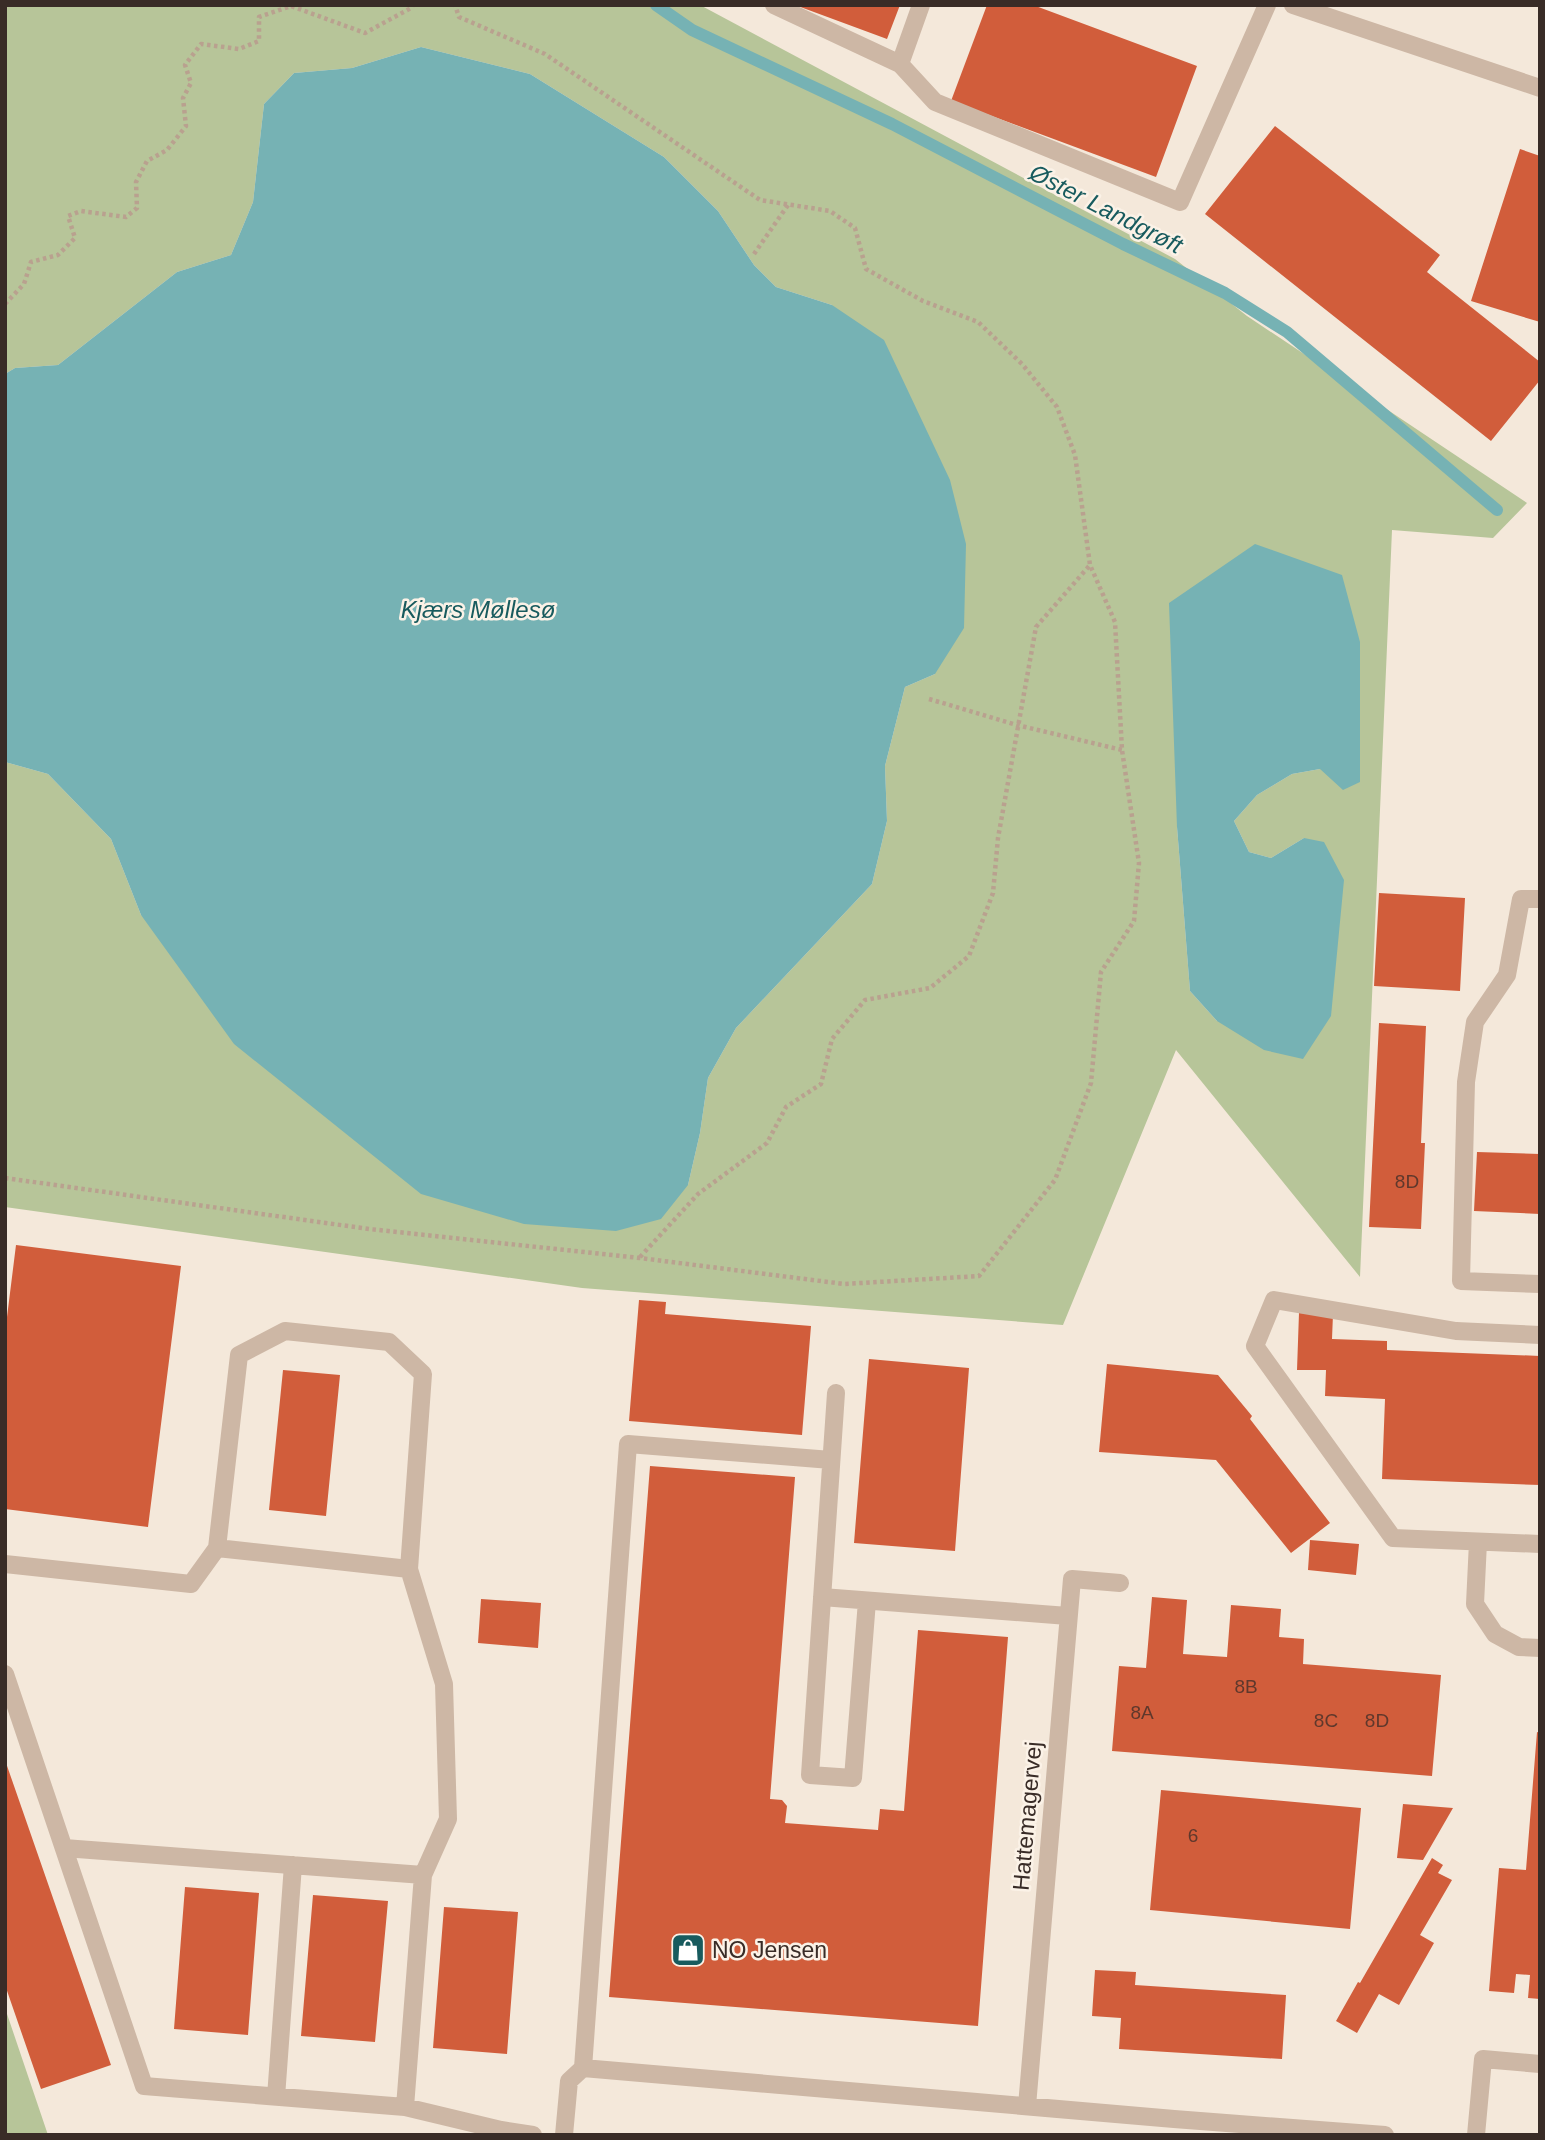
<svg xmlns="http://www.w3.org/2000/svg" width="1545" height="2140" font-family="Arial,sans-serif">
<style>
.green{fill:#b7c599;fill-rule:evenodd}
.water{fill:#76b2b4}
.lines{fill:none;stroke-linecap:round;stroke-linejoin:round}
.stream{stroke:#76b2b4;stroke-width:12}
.building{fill:#d15d3b}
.path{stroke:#b9a18f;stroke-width:4.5;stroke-dasharray:3.5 3.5;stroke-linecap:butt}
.minor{stroke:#cdb7a5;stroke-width:18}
.labels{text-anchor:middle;stroke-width:5;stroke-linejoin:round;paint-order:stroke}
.number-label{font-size:19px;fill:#5f382c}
.street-label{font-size:23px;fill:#392c27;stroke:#fbf2e7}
.poi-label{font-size:23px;fill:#392c27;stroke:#fbf2e7;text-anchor:start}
.water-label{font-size:24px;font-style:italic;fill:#185b5e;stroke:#fbf2e7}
</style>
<rect width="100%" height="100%" fill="#f4e8da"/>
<path class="green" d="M5,5H700L1175,259L1247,316L1527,503L1493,538L1392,530L1360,1277L1176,1050L1063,1325L582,1288L5,1207V762L48,774L111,839L141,915L688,1185L700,1133L708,1078L736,1028L872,884L887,821L885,766L905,687L935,674L832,305L776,287L754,265L718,211L664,157L530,74L421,47L352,68L294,73L264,104L253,202L231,255L177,272L58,365L15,368L5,374ZM1360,642L1320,769L1292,774L1257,795L1234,821L1249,852L1271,858L1304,838L1217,1021L1190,991L1177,827Z
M5,2008L48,2135H5Z"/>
<path class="water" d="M421,47L530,74L664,157L718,211L754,265L776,287L832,305L884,340L950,480L966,544L964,628L935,674L905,687L885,766L887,821L872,884L736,1028L708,1078L700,1133L688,1185L661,1219L616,1231L524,1224L421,1194L234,1044L141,915L111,839L48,774L5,762V374L15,368L58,365L177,272L231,255L253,202L264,104L294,73L352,68Z
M1255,544L1342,575L1360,642V782L1343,790L1320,769L1292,774L1257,795L1234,821L1249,852L1271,858L1304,838L1324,842L1344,880L1331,1016L1303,1059L1264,1050L1217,1021L1190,991L1177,827L1169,603Z"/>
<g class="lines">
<path class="stream" d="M656,5L692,30L892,124L1123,244L1225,293L1287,332L1497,510"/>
</g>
<path class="building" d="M795,5H900L887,39Z
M987,5H1033L1197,66L1156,177L951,101Z
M1275,126L1440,255L1427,272L1540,362V380L1491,441L1205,214Z
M1520,149L1540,156V322L1471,301Z
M1379,893L1465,898L1460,991L1374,986Z
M1379,1023L1426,1026L1421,1143H1425L1421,1229L1369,1227Z
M1477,1152L1540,1154V1214L1474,1211Z
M16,1245L181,1266L148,1527L5,1509V1333Z
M639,1300L666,1302L665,1314L811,1326L802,1435L629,1421Z
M1299,1313L1333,1314L1332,1339L1387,1341V1350L1540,1356V1485L1382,1479L1385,1399L1325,1396L1326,1370H1297Z
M869,1359L969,1368L955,1551L854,1543Z
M1107,1364L1218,1375L1252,1416L1250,1419L1330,1523L1291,1553L1216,1460L1099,1452Z
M283,1370L340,1375L326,1516L269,1510Z
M650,1466L795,1477L770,1799L782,1800L787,1806L785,1823L878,1830L880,1809L904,1811L918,1630L1008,1637L978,2026L609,1997Z
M1310,1540L1359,1544L1356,1575L1308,1570Z
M1152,1597L1187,1600L1183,1654L1227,1657L1231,1605L1281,1609L1279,1637L1304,1639L1303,1664L1441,1675L1432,1776L1112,1751L1119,1666L1146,1668Z
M481,1599L541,1603L538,1648L478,1643Z
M1537,1732L1540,1733V1999L1528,1998L1530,1975L1516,1974L1514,1993L1489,1991L1499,1868L1526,1870Z
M5,1760L111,2065L41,2089L5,1985Z
M1161,1790L1361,1808L1350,1929L1150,1910Z
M1403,1804L1453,1808L1423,1860L1397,1858Z
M1432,1858L1443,1865L1438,1873L1452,1880L1420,1935L1434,1943L1399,2005L1379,1994L1357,2033L1336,2021L1358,1982L1360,1983Z
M185,1887L259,1893L248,2035L174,2029Z
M313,1895L388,1901L375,2042L301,2036Z
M444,1907L518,1912L507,2054L433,2048Z
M1095,1970L1136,1972L1135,1985L1286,1995L1282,2059L1119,2049L1121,2018L1092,2016Z"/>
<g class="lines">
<path class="path" d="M754,254L788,205
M5,304L24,284L31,262L58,255L75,238L68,216L81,211L126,217L137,208L136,182L147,161L167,150L186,126L183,98L191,83L185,65L201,44L239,49L259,41V17L291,6L365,33L411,8L413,5
M929,699L1017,725L1122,750
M5,1178L369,1229L640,1258L844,1284L979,1276L1055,1180L1091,1083L1101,972L1134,921L1139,863L1122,750L1115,622L1090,565L1075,455L1057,407L1022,364L978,322L923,301L866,269L855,228L830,211L760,200L545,54L459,17L455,5
M640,1257L698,1194L767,1143L786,1107L821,1084L832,1039L865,1000L930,988L969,956L993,893L998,838L1036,627L1090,565"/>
<path class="minor" d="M774,5L900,64
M921,5L900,64L935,102L1180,202L1267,5
M1293,5L1540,88
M1540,899H1521L1507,975L1475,1022L1466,1082L1461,1281L1540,1284
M1540,1335L1456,1331L1274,1300L1255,1346L1393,1538L1540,1544
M836,1393L810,1775L853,1778L867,1601
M1478,1542L1475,1604L1495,1634L1519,1647L1540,1648
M5,1564L191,1584L217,1548
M409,1569L217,1548L239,1355L285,1331L389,1342L423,1374L409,1569L444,1684L448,1819L423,1875
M822,1597L1068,1616
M5,1674L144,2086L405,2107L501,2130L533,2135
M64,1848L423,1875L405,2107
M583,2068L628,1444L831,1460
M276,2097L293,1865
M1027,2106L1072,1579L1120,1583
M564,2135L569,2081L583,2068L1174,2119L1385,2135
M1476,2135L1483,2059L1540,2064"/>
</g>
<defs>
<g id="shop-square" transform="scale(1.75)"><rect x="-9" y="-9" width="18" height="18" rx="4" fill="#185b5e" stroke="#fbf2e7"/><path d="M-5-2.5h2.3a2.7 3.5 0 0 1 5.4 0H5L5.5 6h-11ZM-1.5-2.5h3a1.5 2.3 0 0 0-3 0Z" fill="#fff"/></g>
</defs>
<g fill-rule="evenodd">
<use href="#shop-square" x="688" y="1950"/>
</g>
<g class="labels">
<g class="number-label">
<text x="1407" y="1188">8D</text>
<text x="1246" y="1693">8B</text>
<text x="1142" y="1719">8A</text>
<text x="1326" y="1727">8C</text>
<text x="1377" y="1727">8D</text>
<text x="1193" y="1842">6</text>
</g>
<g class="street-label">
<text transform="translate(1027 1816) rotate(-85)" y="8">Hattemagervej</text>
</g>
<g class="poi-label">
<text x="712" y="1958">NO Jensen</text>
</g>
<g class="water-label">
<text transform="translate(1106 209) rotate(27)" y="8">Øster Landgrøft</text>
<text x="478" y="618">Kjærs Møllesø</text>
</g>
</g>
<rect width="1545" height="2140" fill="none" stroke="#392c27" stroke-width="14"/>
</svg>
